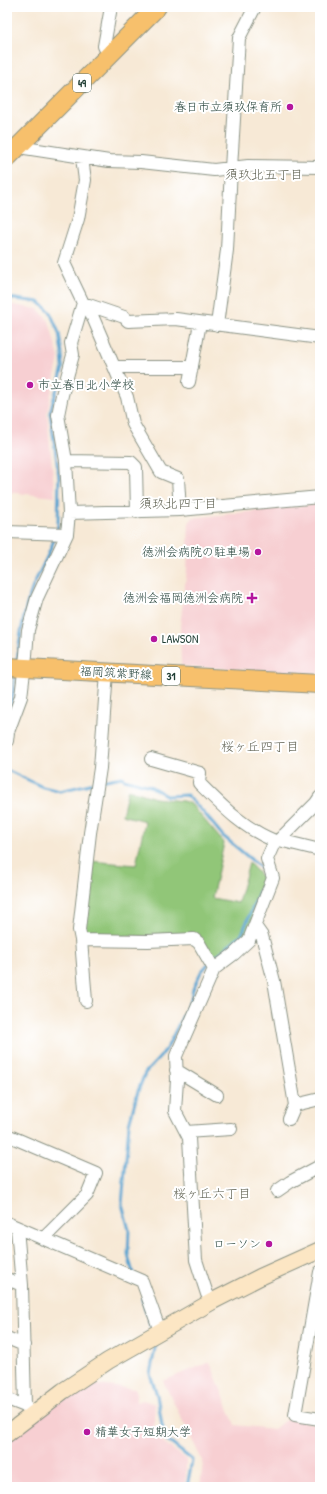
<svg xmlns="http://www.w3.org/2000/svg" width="327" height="1494" font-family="'Patrick Hand','Klee One',sans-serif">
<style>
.built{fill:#f7cfd2}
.green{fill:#91c678;stroke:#588256}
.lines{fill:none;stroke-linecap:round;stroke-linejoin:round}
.stream{stroke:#57a2cf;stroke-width:3}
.street-casing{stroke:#8b9385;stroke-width:14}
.secondary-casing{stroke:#8b9385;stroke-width:18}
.primary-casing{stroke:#8b9385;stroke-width:20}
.street{stroke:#fff;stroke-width:12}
.secondary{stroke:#fce6c4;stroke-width:16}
.primary{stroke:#f7c06c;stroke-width:18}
.poi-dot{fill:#b5179e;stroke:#fff;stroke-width:1.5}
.labels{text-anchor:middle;stroke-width:4;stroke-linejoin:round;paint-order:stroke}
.shield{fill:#fff;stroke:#627771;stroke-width:1}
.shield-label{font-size:11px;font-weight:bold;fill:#1f3d34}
.poi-label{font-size:12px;fill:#1f3d34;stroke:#fff;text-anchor:end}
.street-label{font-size:12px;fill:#1f3d34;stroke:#fff}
.neighbourhood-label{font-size:13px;fill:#626455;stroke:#fff}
</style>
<rect width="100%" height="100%" fill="#fff"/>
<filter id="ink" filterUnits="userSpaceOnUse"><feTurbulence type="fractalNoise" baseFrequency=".025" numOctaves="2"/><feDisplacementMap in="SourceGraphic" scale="8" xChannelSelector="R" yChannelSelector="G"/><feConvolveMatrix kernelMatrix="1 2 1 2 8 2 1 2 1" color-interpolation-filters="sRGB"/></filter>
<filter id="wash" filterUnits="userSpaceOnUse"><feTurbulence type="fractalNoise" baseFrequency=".012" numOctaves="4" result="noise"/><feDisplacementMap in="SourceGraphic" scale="16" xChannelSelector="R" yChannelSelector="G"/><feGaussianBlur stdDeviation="0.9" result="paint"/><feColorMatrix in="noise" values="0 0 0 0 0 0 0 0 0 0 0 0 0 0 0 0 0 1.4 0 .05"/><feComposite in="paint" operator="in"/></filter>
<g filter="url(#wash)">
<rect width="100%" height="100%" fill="#f7e9d6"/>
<path class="built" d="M7,304L38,309L49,321L59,358L47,413L55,497L7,492Z
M320,504V674L181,666L180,626L187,569L189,523L192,518Z
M210,1362L235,1425L274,1429L288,1418L320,1425V1487H200L203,1462L163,1381Z
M87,1382L97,1385L136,1389V1402L143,1400L155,1404L154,1424L159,1439L186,1459V1476L184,1487H7V1439Z"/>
<path class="green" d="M128,789L155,798L183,801L191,804L224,843L212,898L238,903L249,863L266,881L247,935L218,961L211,957L196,937L86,936L80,931L90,861L136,865L145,821L122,815Z"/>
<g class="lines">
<path class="stream" d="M316,7L320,10
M7,298L39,302L50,312L59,333L62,353L63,368L50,412L59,477L58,524L57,530
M17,661C20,637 23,613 32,589C39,571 50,555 55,536
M7,714L13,695L15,673
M7,770L43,787L60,791L94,783
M101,781L122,777L124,779L150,786L167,796L187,795L203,812L223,836L253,861L263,870L264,881L256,899L242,934L212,960
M133,1273L128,1255L129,1230L122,1204L129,1124L138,1091L145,1073L160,1057L168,1046L191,999L193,989L201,972L208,964
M142,1299L152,1330
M155,1339L156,1343L150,1374L157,1395L162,1425L167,1440L192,1460L187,1487"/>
</g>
</g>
<g filter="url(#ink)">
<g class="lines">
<g class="street-casing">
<path id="street" d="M109,56L104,46L111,7
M12,146L109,161L141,162L214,170L248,166L320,167
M83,303L124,317L128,321L176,319L320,338
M89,305L91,313L127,397L133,424L161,472L178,479L180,510
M217,325L227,250L231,168L239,38L255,7
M115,367H192
M189,382L200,323
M66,461L131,462L136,467L137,512
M69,513L180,510L320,497
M7,532L67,534
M107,672L100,768L90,833L79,930L81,940L148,941L194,939L199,943L214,969
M7,741L8,732L21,697L26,655L28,630L37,598L67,534L69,513L66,461L58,415L62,395L73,355L71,343L83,303L64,263L78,219L85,180L82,158
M151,759L200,773L199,783C223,807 243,828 275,841
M279,840L320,850
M255,926L262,936L274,981L295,1105L289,1119
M81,940L86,1001
M176,1070L217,1095
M295,1105L320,1099
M186,1132L231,1129
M7,1135L96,1173L87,1195L43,1239
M277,1191L290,1182L320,1166
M7,1223L142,1281L160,1331
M17,1228L22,1285L25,1406
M320,1272L295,1415L320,1419
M7,1279L22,1285
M213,1301L207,1294L196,1260L189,1138L175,1111L177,1080L176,1056L214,969L234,954L249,940L273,878L267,859L275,841L279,840L316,803L320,797
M7,1338L24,1345
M7,1399L25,1406L30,1411"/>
</g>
<g class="secondary-casing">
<path id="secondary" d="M7,1434L63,1391L108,1361L213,1301L260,1277L320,1250"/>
</g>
<g class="primary-casing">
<path id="primary" d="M7,158L157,7
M7,667L320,684"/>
</g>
<use href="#street" class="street"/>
<use href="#secondary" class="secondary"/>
<use href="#primary" class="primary"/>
</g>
</g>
<g class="poi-dot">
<circle cx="290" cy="107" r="4"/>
<circle cx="30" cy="385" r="4"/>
<circle cx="258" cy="552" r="4"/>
<path d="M250 592h4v4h4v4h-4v4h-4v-4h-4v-4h4z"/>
<circle cx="154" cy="639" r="4"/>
<circle cx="269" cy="1244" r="4"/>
<circle cx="87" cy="1432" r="4"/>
</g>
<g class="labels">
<g class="shield">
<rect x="73" y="74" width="18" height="18" rx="3"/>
<rect x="162" y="667" width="18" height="18" rx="3"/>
</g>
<g class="shield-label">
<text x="82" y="87">49</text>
<text x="171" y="680">31</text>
</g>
<g class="poi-label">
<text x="282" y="111">春日市立須玖保育所</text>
<text x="38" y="389" text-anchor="start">市立春日北小学校</text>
<text x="250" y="556">徳洲会病院の駐車場</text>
<text x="243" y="602">徳洲会福岡徳洲会病院</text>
<text x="162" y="643" text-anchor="start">LAWSON</text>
<text x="261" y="1248">ローソン</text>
<text x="95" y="1436" text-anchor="start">精華女子短期大学</text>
</g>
<g class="street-label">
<text transform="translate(116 673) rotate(3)" y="4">福岡筑紫野線</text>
</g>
<g class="neighbourhood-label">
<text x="264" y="179">須玖北五丁目</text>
<text x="178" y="508">須玖北四丁目</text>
<text x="260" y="751">桜ヶ丘四丁目</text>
<text x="212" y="1198">桜ヶ丘六丁目</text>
</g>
</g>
<rect width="327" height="1494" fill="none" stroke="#fff" stroke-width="24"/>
</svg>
